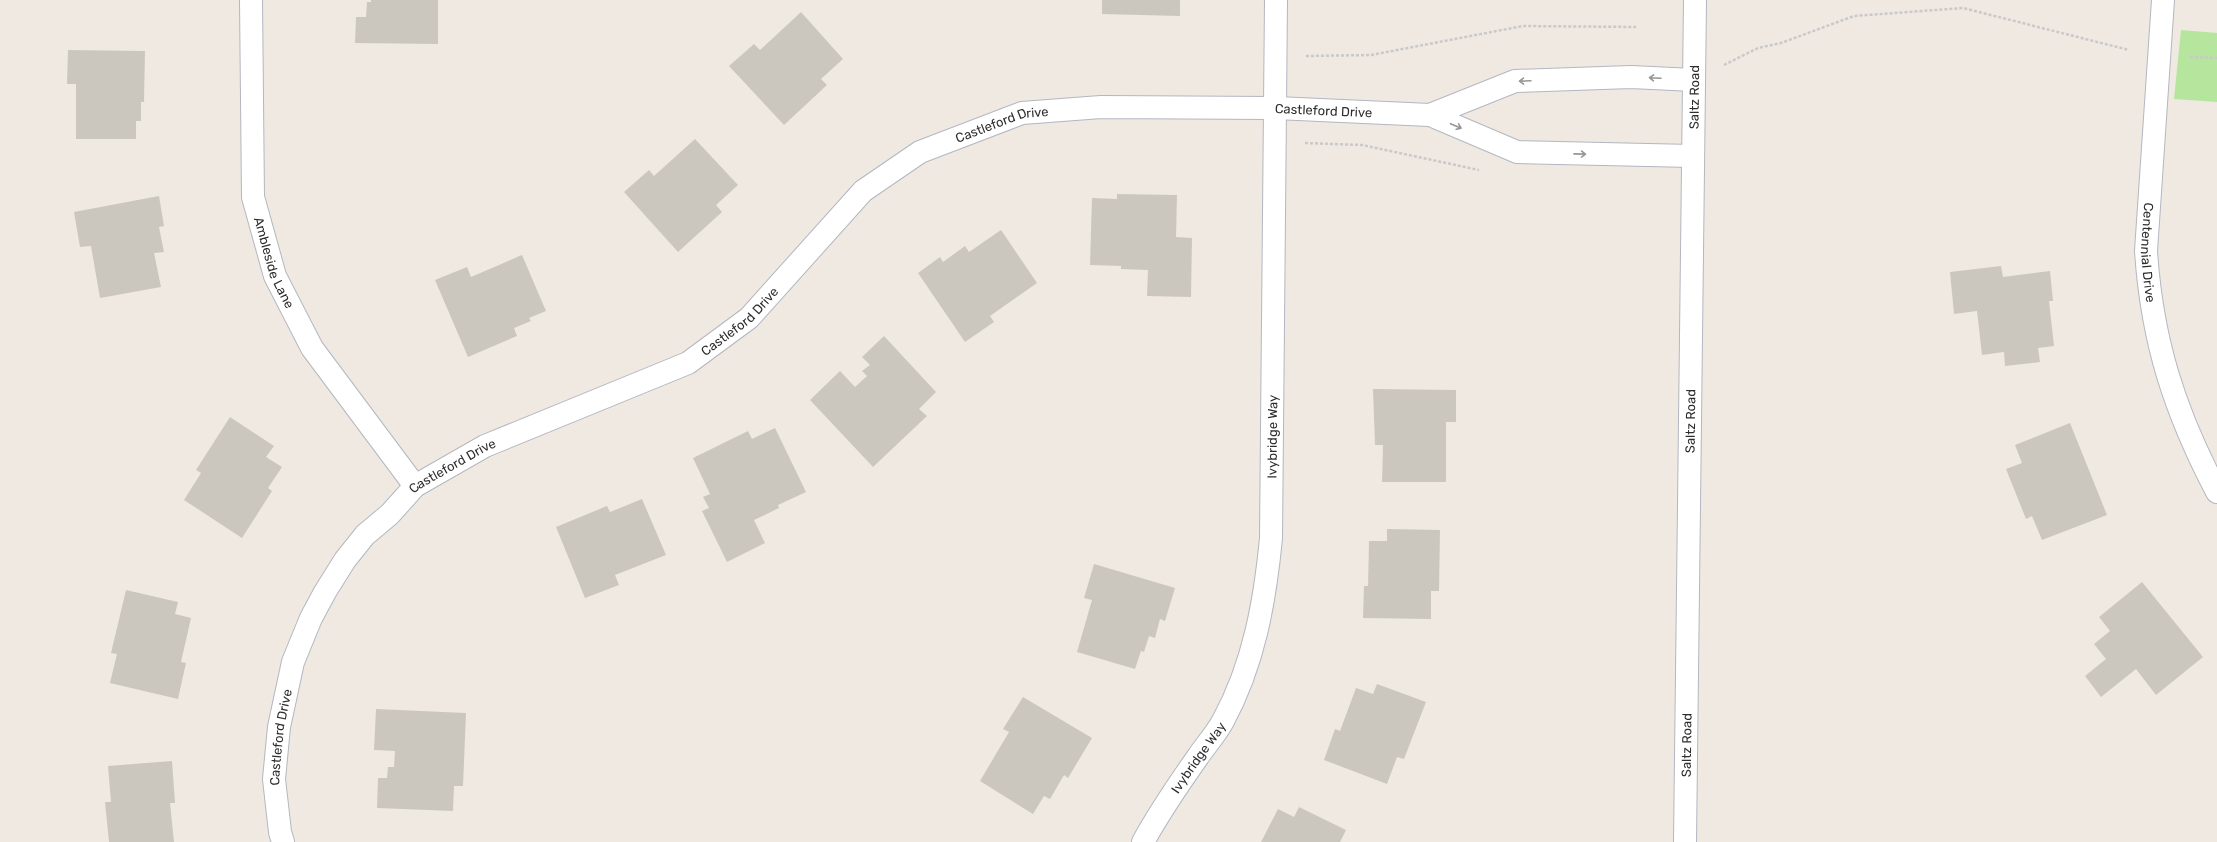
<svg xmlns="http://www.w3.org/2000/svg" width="2217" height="842" font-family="Rubik,sans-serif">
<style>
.green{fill:#b6e59e}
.building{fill:#cbc7bf}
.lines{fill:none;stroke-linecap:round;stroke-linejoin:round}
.minor-casing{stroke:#b4b7c1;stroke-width:24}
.path{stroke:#c9c9c9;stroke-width:2.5;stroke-dasharray:3 2;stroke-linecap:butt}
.minor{stroke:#fff;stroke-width:22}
.oneway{stroke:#969696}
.labels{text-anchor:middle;stroke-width:3.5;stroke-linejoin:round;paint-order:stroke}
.street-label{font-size:13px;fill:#2e2e2e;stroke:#fff}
</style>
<rect width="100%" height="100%" fill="#efe9e1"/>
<path class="green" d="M2181,30L2217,33V102L2174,99Z"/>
<path class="building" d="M371,0H438V44L355,43L356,17H366L367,2H371Z
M1102,0H1180V16L1102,14Z
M801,12L843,59L821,79L827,85L784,125L729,66L754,44L760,50Z
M68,50L145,51L144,102H141V121H136V139H76V84H67Z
M695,139L738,185L716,205L722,212L678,252L624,192L649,170L654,176Z
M1117,194L1177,195L1176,237L1192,238L1191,297L1147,296L1148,270L1121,269V266L1090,265L1092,198L1117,199Z
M159,196L164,226L159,227L164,252L154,253L161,287L100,298L91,246L80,247L74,212Z
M1001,230L1037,283L990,316L994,322L965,342L918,273L940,257L943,262L965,246L969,252Z
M522,255L546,311L529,318L531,321L514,328L517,336L468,357L435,280L467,267L471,277Z
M2001,266L2003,277L2050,271L2053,301H2049L2054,346L2038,348L2040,362L2005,366L2004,352L1982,355L1977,311L1954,314L1950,272Z
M884,336L936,392L919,409L927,416L873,467L810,400L840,371L855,387L867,376L862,371L870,365L862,357Z
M1373,389L1456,390V422H1446V482H1382L1383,445H1375Z
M230,417L274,446L266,457L282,467L268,488L272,491L242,538L184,500L201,473L196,470Z
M2070,423L2107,515L2042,540L2032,516L2026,519L2006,469L2022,463L2015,445Z
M775,428L806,492L778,505L779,508L754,520L765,543L727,562L702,511L709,508L703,497L710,494L693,458L748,431L752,439Z
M642,499L666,555L615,575L619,585L585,598L556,527L607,506L610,512Z
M1387,529L1440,530L1439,591H1431V619L1363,618L1364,586H1368L1369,541H1387Z
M1094,564L1175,588L1165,621L1160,619L1155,638L1149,636L1144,652L1141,651L1135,669L1077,652L1092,600L1084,598Z
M2142,582L2203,657L2156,695L2136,669L2101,697L2085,676L2106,659L2094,644L2110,631L2099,617Z
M126,590L178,602L175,614L191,618L181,662L186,663L178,699L110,683L117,654L111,653Z
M1377,684L1426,702L1404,759L1397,757L1387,784L1324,760L1335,729L1340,731L1356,688L1373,694Z
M1023,697L1092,738L1068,778L1064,775L1050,799L1044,796L1033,814L980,781L1009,732L1003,729Z
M376,709L466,713L463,786H454L453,811L377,808L378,778H387L388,767H394L395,751L374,750Z
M172,761L175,803H170L174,842H109L105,802H111L108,766Z
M1299,807L1346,830L1340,842H1261L1278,809L1294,817Z"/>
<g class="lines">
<g class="minor-casing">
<g id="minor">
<path id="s1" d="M251,0L253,197L275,276L312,348L415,486"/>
<path id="s2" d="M2163,0L2146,251C2152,342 2175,412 2217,492"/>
<path d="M1693,156L1517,152L1430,115L1515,81L1631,77L1694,80"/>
<path id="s3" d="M283,842L280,832L274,779L279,727L293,662L311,618L325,592L345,560L365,535L390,514L415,486L485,446L688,363L749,318L863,191L920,152L1022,113L1101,107L1276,108L1430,115"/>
<path id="s4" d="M1143,842C1159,813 1178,785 1197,758C1205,746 1216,734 1223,721C1254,664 1265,601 1271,538L1276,0"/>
<path id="s5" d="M1685,842L1695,0"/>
</g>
</g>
<path class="path" d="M1306,56L1371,55L1523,26L1636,27
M2190,57L2217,58
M1724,65L1758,48L1781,43L1854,16L1963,8L2129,50
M1305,143L1362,145L1479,170"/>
<use href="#minor" class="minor"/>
</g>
<defs><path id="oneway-shaft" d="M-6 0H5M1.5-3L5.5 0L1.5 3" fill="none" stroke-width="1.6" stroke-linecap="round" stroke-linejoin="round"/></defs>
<g class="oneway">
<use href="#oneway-shaft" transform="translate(1655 78) rotate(-177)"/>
<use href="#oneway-shaft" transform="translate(1525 81) rotate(178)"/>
<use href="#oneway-shaft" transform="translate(1456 126) rotate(23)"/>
<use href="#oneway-shaft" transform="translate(1580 154) rotate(1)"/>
</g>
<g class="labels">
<g class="street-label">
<text dy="5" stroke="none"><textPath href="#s5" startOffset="745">Saltz Road</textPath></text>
<text dy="5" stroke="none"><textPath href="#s3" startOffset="1426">Castleford Drive</textPath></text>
<text dy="5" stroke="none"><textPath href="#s3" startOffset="1102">Castleford Drive</textPath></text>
<text dy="5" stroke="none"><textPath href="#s2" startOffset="253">Centennial Drive</textPath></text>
<text dy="5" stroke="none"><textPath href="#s1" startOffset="266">Ambleside Lane</textPath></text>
<text dy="5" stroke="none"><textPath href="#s3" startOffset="766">Castleford Drive</textPath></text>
<text dy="5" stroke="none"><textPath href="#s5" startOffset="421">Saltz Road</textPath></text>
<text dy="5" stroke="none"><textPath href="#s4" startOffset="437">Ivybridge Way</textPath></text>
<text dy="5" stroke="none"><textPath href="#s3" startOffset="442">Castleford Drive</textPath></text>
<text dy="5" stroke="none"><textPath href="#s3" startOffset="106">Castleford Drive</textPath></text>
<text dy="5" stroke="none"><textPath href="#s5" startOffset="97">Saltz Road</textPath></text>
<text dy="5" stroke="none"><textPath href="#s4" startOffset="101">Ivybridge Way</textPath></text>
</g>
</g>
</svg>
